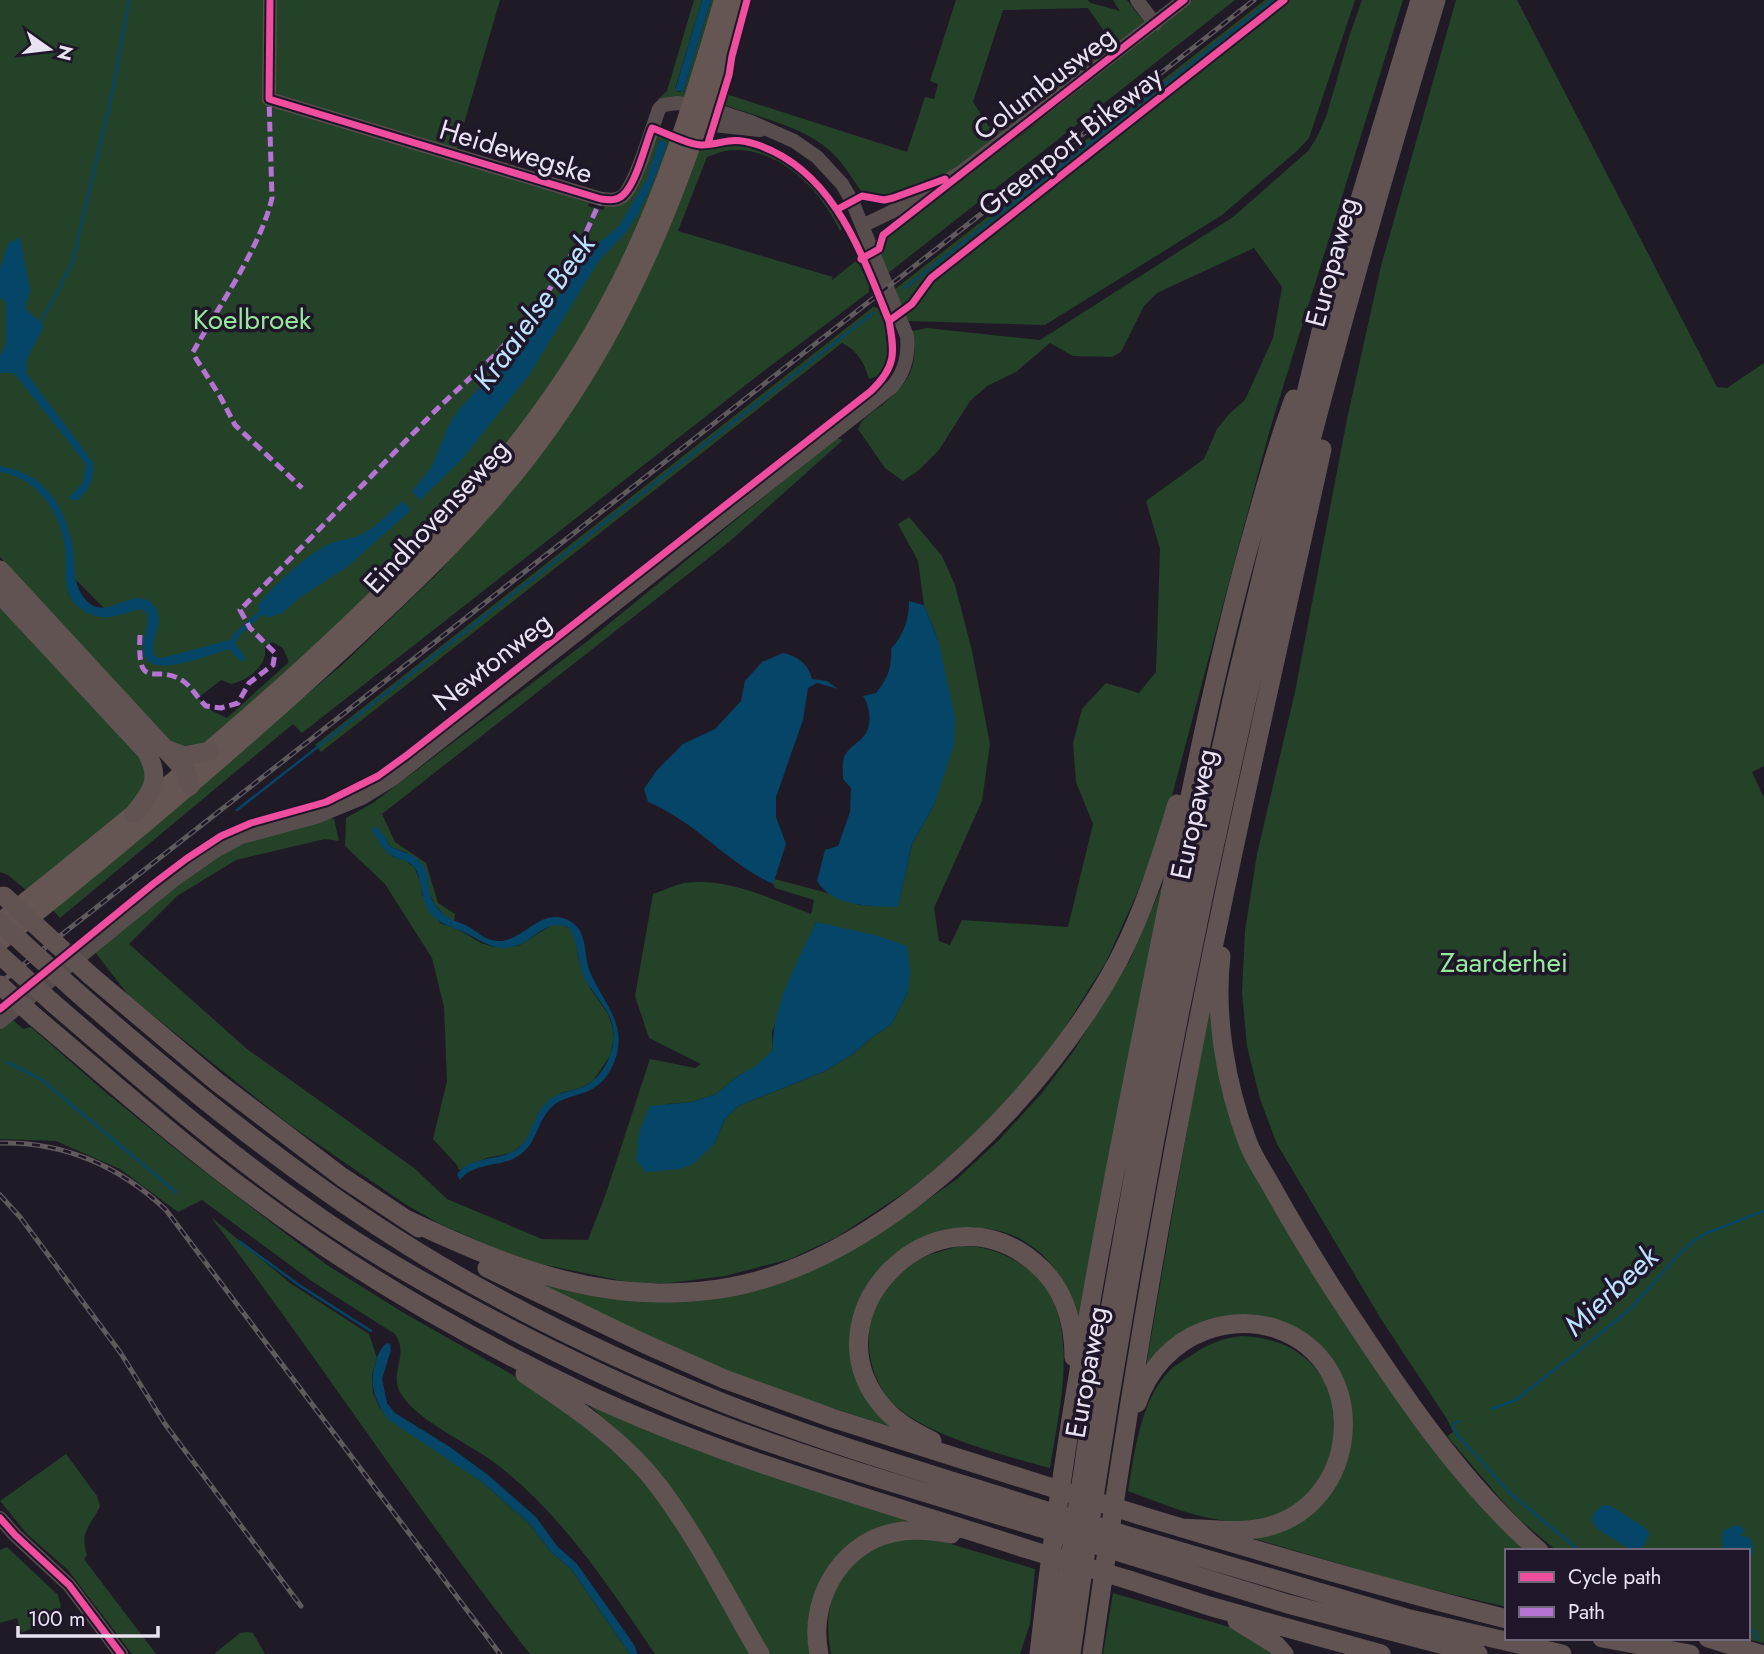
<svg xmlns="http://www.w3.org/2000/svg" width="1764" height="1654" font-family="Jost,sans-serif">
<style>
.green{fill:#234228;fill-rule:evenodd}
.water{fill:#044568}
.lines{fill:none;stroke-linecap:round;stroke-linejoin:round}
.stream{stroke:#044568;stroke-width:2.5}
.minor{stroke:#584d4d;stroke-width:14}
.major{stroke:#655653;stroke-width:18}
.highway{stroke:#615352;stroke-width:19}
.rail-casing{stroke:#615a5d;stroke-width:5}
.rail{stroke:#20162a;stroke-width:2.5;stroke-dasharray:8;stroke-linecap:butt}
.highway-bridge{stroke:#615352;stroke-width:19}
.quiet{stroke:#b673d3;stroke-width:5;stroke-dasharray:10 5;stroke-linecap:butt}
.cycleway-casing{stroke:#20162a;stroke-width:11}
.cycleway{stroke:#ef4d9e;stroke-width:7}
.labels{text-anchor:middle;stroke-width:7;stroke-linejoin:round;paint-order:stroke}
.street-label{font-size:28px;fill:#e9e3f1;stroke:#20162a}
.park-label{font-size:28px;fill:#93eb9a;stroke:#20162a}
.water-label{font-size:30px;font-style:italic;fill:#bbe2fe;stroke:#20162a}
</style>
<rect width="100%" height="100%" fill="#201a26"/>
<path class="green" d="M0,0H500L456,151L590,200L588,206L603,210L607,202L614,203L654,132L676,140L602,308L535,414L414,556L206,743L194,750L172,745L0,557ZM66,570L112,616L69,595ZM272,642L283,648L289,662L227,718L212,711L198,698L221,680L231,684C248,680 268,666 265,647Z
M694,0H702L675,89L679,92H683L711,0H720L691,93L677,101L658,99L667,91Z
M956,0H1087L1091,3L1120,11L1113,0H1127L1145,23L960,164L939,179L890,199L862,192C851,177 843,162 828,149C800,125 757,117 722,104L726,94L907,152L925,97L934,99L938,84L930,81ZM1088,8L1106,34L989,127L973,102L1003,10Z
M1192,0H1235L887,274L878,252L882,250L884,239L1032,127L1077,87Z
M1265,0H1280L924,280L903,308L895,289Z
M1289,0H1355L1309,138L1297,151L1222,215L1045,325L908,321L905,315L933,280Z
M1362,0H1403L1270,429L1162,833L1134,900L1106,962L1054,1045L980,1133L910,1189L837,1237L790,1259L725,1276L669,1283H632L522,1260L438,1223L405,1204L290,1125L130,997L94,951C138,917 184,873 233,849C264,834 299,827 331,818L334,819L339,841L325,839L236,860L177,896L129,944L247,1049L414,1168L447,1199L542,1239L588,1240L605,1196L650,1059L695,1068L701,1064L649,1038L635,996L653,894C663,891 674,885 684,883C728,877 771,899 811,914L814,900L775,888L773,884L774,879L824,892L859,905L898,906L912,844L934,805L938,640L924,605L918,561L898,524L909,517L942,556L955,585L972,651L990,744L982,801L934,908L939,941L950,945L962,920L1068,927L1093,824L1076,782L1073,743L1082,709L1106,683L1139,693L1156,672L1160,549L1146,501L1204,459L1217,429L1229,414L1245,400L1273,338L1282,287L1254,248L1157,293L1144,306L1121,352L1112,357L1073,356L1050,343L1016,372L987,386L970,401L939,450L919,470L903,481L885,468L858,429C863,417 871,413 881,406C908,384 920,367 912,331L927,328L1040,340L1233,217L1308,151L1316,139L1326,117L1350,34ZM816,922L832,927L908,992L891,1025L872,1037L853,1054L823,1072L738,1106L725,1119L714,1144L667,1104L692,1102L716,1094L738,1076L756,1067L773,1050L772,1032Z
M1456,0H1517L1717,387L1727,388L1764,363V766L1752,772L1764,798V1643L1742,1638H1748V1551H1557L1521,1521L1504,1503L1447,1436L1453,1432L1447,1419L1381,1319L1277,1144L1260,1099L1247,1046L1242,993L1245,931L1257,854L1295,692L1347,419L1381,266Z
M732,143C782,152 822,182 843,227L840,231C822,192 781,148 733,150C724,150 716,154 707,157L678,231L833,277L831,281L857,260L869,284V292L765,370L302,733L293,724L60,918L51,908L342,665L438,573L483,524L520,479L619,332L642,287L698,150C710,151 720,144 732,143Z
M873,307L879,308C890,335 896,348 882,375L869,379C864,362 858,351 842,343L321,752L315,745Z
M836,438L843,440L729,542L382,814L395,842L426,863L438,903L455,914L454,922L444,915L435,905L428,891V879L406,852L390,847L386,838L381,841L383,848L394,857L405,860L414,867L421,883L422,895L440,923L459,930L481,943L494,947L518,946L552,925L561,924L569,928L574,935L579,960L590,988L608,1014L612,1025L614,1038L610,1056L593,1081L580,1088L561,1093L538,1114L530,1135L522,1145L511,1153L487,1158L459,1170L457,1165L433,1139L447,1081L444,1007L432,958L385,884L345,846L346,818L373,803L589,640Z
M0,604L147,762L144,796L27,891L8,875L0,872Z
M1167,874L1081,1327C1068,1267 1023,1219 957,1229C946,1231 930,1232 921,1239C915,1244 910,1255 906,1261C889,1285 873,1308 857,1332L892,1427L785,1393L692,1357L517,1274L663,1296L845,1249L888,1228L957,1179L999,1140L1042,1093L1073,1052L1130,960Z
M1212,986L1215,1043L1286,1224L1532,1551H1507V1607L1408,1584L1235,1533L1295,1518L1348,1432L1302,1334L1220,1319L1143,1383Z
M12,1019L23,1029L31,1027L104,1091L188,1159L327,1265L404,1313L548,1395L608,1442L661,1502L752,1654H655C610,1588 563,1516 499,1466C473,1445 418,1422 401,1394C388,1373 410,1356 395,1334L313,1282L202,1200L178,1212L120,1169L56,1141L0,1139V1028Z
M211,1217L290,1283L369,1334L377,1358L372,1375L373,1393L380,1408L482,1482L529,1523L551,1552L571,1569L630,1654H530C418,1512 320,1361 211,1217Z
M961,1246C982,1246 998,1251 1016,1261C1088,1302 1060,1402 1050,1468C1006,1456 931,1437 897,1407C861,1375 859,1311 894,1277C913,1258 936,1252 961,1246Z
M1242,1336C1371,1341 1357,1509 1252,1521C1209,1525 1167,1505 1128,1491C1135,1451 1140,1401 1170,1370C1176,1364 1185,1360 1192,1355C1208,1344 1222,1338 1242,1336Z
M581,1398L927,1526L846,1552L814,1654H770L748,1617L624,1436Z
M66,1454L97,1496L100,1506C91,1526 79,1531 87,1555L84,1559L156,1654H132L68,1570L27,1534L0,1501Z
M908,1538L944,1542L1035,1569L1030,1624L1020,1654H831C822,1612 834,1566 876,1547C886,1543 897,1541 908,1538Z
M7,1547L58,1595L61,1607L40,1625L21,1633L17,1618L0,1623V1550Z
M1113,1593L1236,1629L1253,1639L1272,1654H1103Z
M248,1632L253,1633L265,1654H214L240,1633Z"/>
<path class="water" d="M702,0H711L683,92L675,90Z
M664,140L667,144L652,185L637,216L626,232L598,262L529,375L463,458L420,500L412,491L431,468L450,423L460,408L528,337L559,295L567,277L588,252L619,226L647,179L659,141Z
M20,237L30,291L25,308L44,326L27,359L26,373L93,462C95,479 90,488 78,500H71L69,497L83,483L86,464L14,373H0V356L6,343V302L0,298V269L8,244Z
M0,466C46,474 64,505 73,548C75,563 73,582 82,595C103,627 130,586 150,602C170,617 147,640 155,657L162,658L230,640L237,631L260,610L258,606C266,591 311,552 327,545C339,539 353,540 364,533C378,526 391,511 402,501L411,510L347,567L299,598L282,613L267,618L263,614L241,634L235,643L246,658L241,662L229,649C211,654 147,682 143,651C142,638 150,626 147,613L141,609C131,611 119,616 109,617C94,619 74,608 69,594C64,582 66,568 66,556C64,518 40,478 0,472Z
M909,601L924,605L938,640L955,717L954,745L934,805L912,844L898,907C870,906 833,907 817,881L825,850L838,846L850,812L851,788L843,779C843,772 842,764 844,757C848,748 857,744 863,737C873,727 870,706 863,696L876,693C888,678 892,668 891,649C904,634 909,620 909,601Z
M783,653C797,656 809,664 812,679L827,681L838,689L817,683L808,688L803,720L776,797V817L786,844L773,884C724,861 698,823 648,802L644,789L657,770L683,744L715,729L741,701L745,681L762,662Z
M376,826L386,838L390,847C407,853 425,857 428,878C429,888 428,895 434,903C442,916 450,919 463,924C471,927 478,934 486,938C520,953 535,905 568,920C589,930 583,955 590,972C603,1003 628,1024 615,1060C612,1069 605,1080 597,1086C584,1096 566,1095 554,1105C535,1120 539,1147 513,1159C497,1166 471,1164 460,1180L457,1175C466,1158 495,1160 510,1153C533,1144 531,1117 547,1102C561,1089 582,1092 595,1079C612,1062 619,1036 609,1015C601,1000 589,989 583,974C577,958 578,942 569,928C548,917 535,940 516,946C494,953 480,939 461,931C447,925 436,923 427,908C420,895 423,879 414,867C408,859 398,860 391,855C382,850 378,838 372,830Z
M816,922L875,935L907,946L910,971L908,992L891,1025L872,1037L853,1054L823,1072L738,1106L725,1119L714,1144L693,1164L680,1169L646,1172L636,1160L639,1132L650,1106L692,1102L716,1094L738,1076L756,1066L773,1050C771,1006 798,962 816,922Z
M387,1343L390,1344L391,1350L382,1379L387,1403L395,1413L450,1447L488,1475L536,1517L557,1546L577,1564L635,1646L637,1654H630L571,1569L551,1552L529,1523L482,1482L389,1420C375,1402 368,1384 376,1362C378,1354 381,1347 387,1343Z
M1603,1505L1611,1506L1647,1529L1649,1535L1643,1547L1633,1551L1599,1530L1592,1521L1594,1513Z
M1736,1525L1741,1526L1745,1531L1739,1536H1746L1751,1540L1754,1550L1751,1557L1748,1558V1551H1723L1722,1542L1723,1531Z"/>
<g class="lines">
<path class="stream" d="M905,288L1272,0
M39,325L72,264L112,94L129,0
M237,810L873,313
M7,1062L42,1080L176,1192
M239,1241L299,1285L371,1331
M1492,1409L1516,1400L1611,1325L1632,1307L1682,1251L1694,1241L1707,1233L1764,1211
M1459,1421L1454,1424V1428L1459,1437L1511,1494L1580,1551
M1748,1628L1754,1631L1757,1639"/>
<path class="minor" d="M1137,0L1155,24
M691,117L713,125L760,130
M862,226L918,199L961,172L1184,0
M0,1022L174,880L217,850L242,837L316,817L362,798L393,779L892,387C905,372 909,356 907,336L852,201L842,184L817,157L794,141L751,122L705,107L677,103L663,105L659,109C652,127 636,185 623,196C616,201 609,200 601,199L269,99L270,0
M0,1518L15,1535L69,1585L121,1654"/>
<path class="major" d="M7,916C121,825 233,734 339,634C445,534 545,427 613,296C663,202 693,102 723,0
M0,942C112,853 222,760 328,663C408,590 488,516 551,426C642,298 695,151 737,0"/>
<path class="highway" d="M0,570L179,764L186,772L190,786
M0,594L146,751C162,779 152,792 134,814
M165,749L184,756L210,751
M1221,956C1214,1016 1226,1086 1248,1143C1254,1159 1265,1174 1273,1189C1292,1223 1312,1256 1333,1289C1394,1382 1455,1477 1539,1551
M90,975L217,1082L342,1177L419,1228
M72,988C179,1082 288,1171 410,1247C508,1308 614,1359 721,1402C822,1442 927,1473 1031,1506
M53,1003C141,1079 228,1155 325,1221C388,1264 456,1301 524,1336C587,1368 652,1399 718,1424C820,1462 924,1492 1028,1524
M35,1017C109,1079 181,1144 260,1201C358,1274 468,1337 578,1390C721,1458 874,1499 1024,1548
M408,1220C489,1258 568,1292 659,1293C690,1293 724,1290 753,1282C899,1244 1048,1091 1118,961C1144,911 1161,857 1177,804
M487,1268L643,1343L724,1379L832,1418L1034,1482
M525,1374C574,1407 624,1440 660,1488C698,1539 728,1599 760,1654
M1137,1403C1148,1370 1172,1343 1204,1331C1228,1322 1253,1321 1277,1329C1374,1363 1361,1508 1262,1528C1236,1533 1207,1529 1182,1528
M932,1441C915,1432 897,1423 884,1408C802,1315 936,1180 1034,1262C1063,1285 1074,1321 1074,1357
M1139,1515C1261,1552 1383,1588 1507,1619
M1135,1538L1410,1619L1562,1654
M1132,1556L1288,1604L1478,1654
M1129,1580L1209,1606L1381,1654
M1237,1621L1276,1645L1284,1654
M1602,1638L1690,1654
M1708,1638L1760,1654
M819,1654C808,1602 839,1545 892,1533C912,1528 931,1530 951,1534
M1039,1654C1066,1409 1115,1166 1164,924C1191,791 1217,658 1254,528C1266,485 1278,441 1294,399
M1056,1654L1091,1417L1146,1106L1189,894L1236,682L1324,319L1420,0
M1071,1654C1112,1359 1165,1065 1230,774C1287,513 1359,255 1436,0
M1092,1654C1118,1471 1147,1288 1182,1106C1223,886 1274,668 1322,449"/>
<g class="rail-casing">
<path id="rail" d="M0,983L1254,0
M0,1143C63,1141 121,1167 166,1210L500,1654
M0,1195L20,1217L120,1352L165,1424L301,1606"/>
</g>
<use href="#rail" class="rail"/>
<path class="highway-bridge" d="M4,896L90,975
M0,922L72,988
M0,955L53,1003
M0,985L35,1017
M1034,1482L1139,1515
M1031,1506L1135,1538
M1028,1524L1132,1556
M1024,1548L1129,1580"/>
<path class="quiet" d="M193,352C218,308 261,246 272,198L269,99
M195,357L221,398L235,425L302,488
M140,635C137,695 155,662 183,681C192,687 198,699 206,706L221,708L238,703L249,683L273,665L275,653L250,628L240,610L440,406L495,355L539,308L562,267L583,239L601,199"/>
<g class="cycleway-casing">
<path id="cycleway" d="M708,143L729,75L732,56L747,0
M838,209L862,196L884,200L893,198L945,179
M861,259L879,249L883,235L1184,0
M889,321L912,304L931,278L1284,0
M0,1009L153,884L186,859L221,836L251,823L326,802L378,776L407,755L871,391C896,367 895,353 889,321C861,252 833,169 755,144C730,136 724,144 702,145C691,146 664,132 652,128C645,145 636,184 623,195C617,201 609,200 601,199L269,99L270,0
M0,1518L15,1535L69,1585L121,1654"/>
</g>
<use href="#cycleway" class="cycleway"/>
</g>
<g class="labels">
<g class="street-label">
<text transform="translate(1044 83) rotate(-37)" y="10">Columbusweg</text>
<text transform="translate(1070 141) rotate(-38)" y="10">Greenport Bikeway</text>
<text transform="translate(516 151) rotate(17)" y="10">Heidewegske</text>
<text transform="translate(1331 262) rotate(-75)" y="10">Europaweg</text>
<text transform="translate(436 516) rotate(-47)" y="10">Eindhovenseweg</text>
<text transform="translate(492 661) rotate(-38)" y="10">Newtonweg</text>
<text transform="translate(1193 814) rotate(-78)" y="10">Europaweg</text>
<text transform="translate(1086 1372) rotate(-80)" y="10">Europaweg</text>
</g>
<g class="park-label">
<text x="252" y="329">Koelbroek</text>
<text x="1504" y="972">Zaarderhei</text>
</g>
<g class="water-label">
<text transform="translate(534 312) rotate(-54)" y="10">Kraaielse Beek</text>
<text transform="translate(1611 1291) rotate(-43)" y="10">Mierbeek</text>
</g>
</g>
<rect x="1505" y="1549" width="245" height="91" fill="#20162a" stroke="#70687a" stroke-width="2"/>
<rect x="1519" y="1572" width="35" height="10" fill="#ef4d9e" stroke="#70687a" stroke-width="2"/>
<text x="1568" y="1584" font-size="21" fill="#e9e3f1">Cycle path</text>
<rect x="1519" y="1607" width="35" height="10" fill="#b673d3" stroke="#70687a" stroke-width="2"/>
<text x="1568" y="1619" font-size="21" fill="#e9e3f1">Path</text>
<g transform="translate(49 49) rotate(104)" stroke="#20162a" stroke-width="5" paint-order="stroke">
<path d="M0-5L12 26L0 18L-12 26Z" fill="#e9e3f1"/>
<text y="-10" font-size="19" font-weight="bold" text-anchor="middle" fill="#e9e3f1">N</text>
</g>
<path d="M18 1626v10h140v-10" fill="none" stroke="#e9e3f1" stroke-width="3.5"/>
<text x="28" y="1626" font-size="21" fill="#e9e3f1" stroke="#20162a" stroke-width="5" paint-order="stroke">100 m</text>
</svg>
